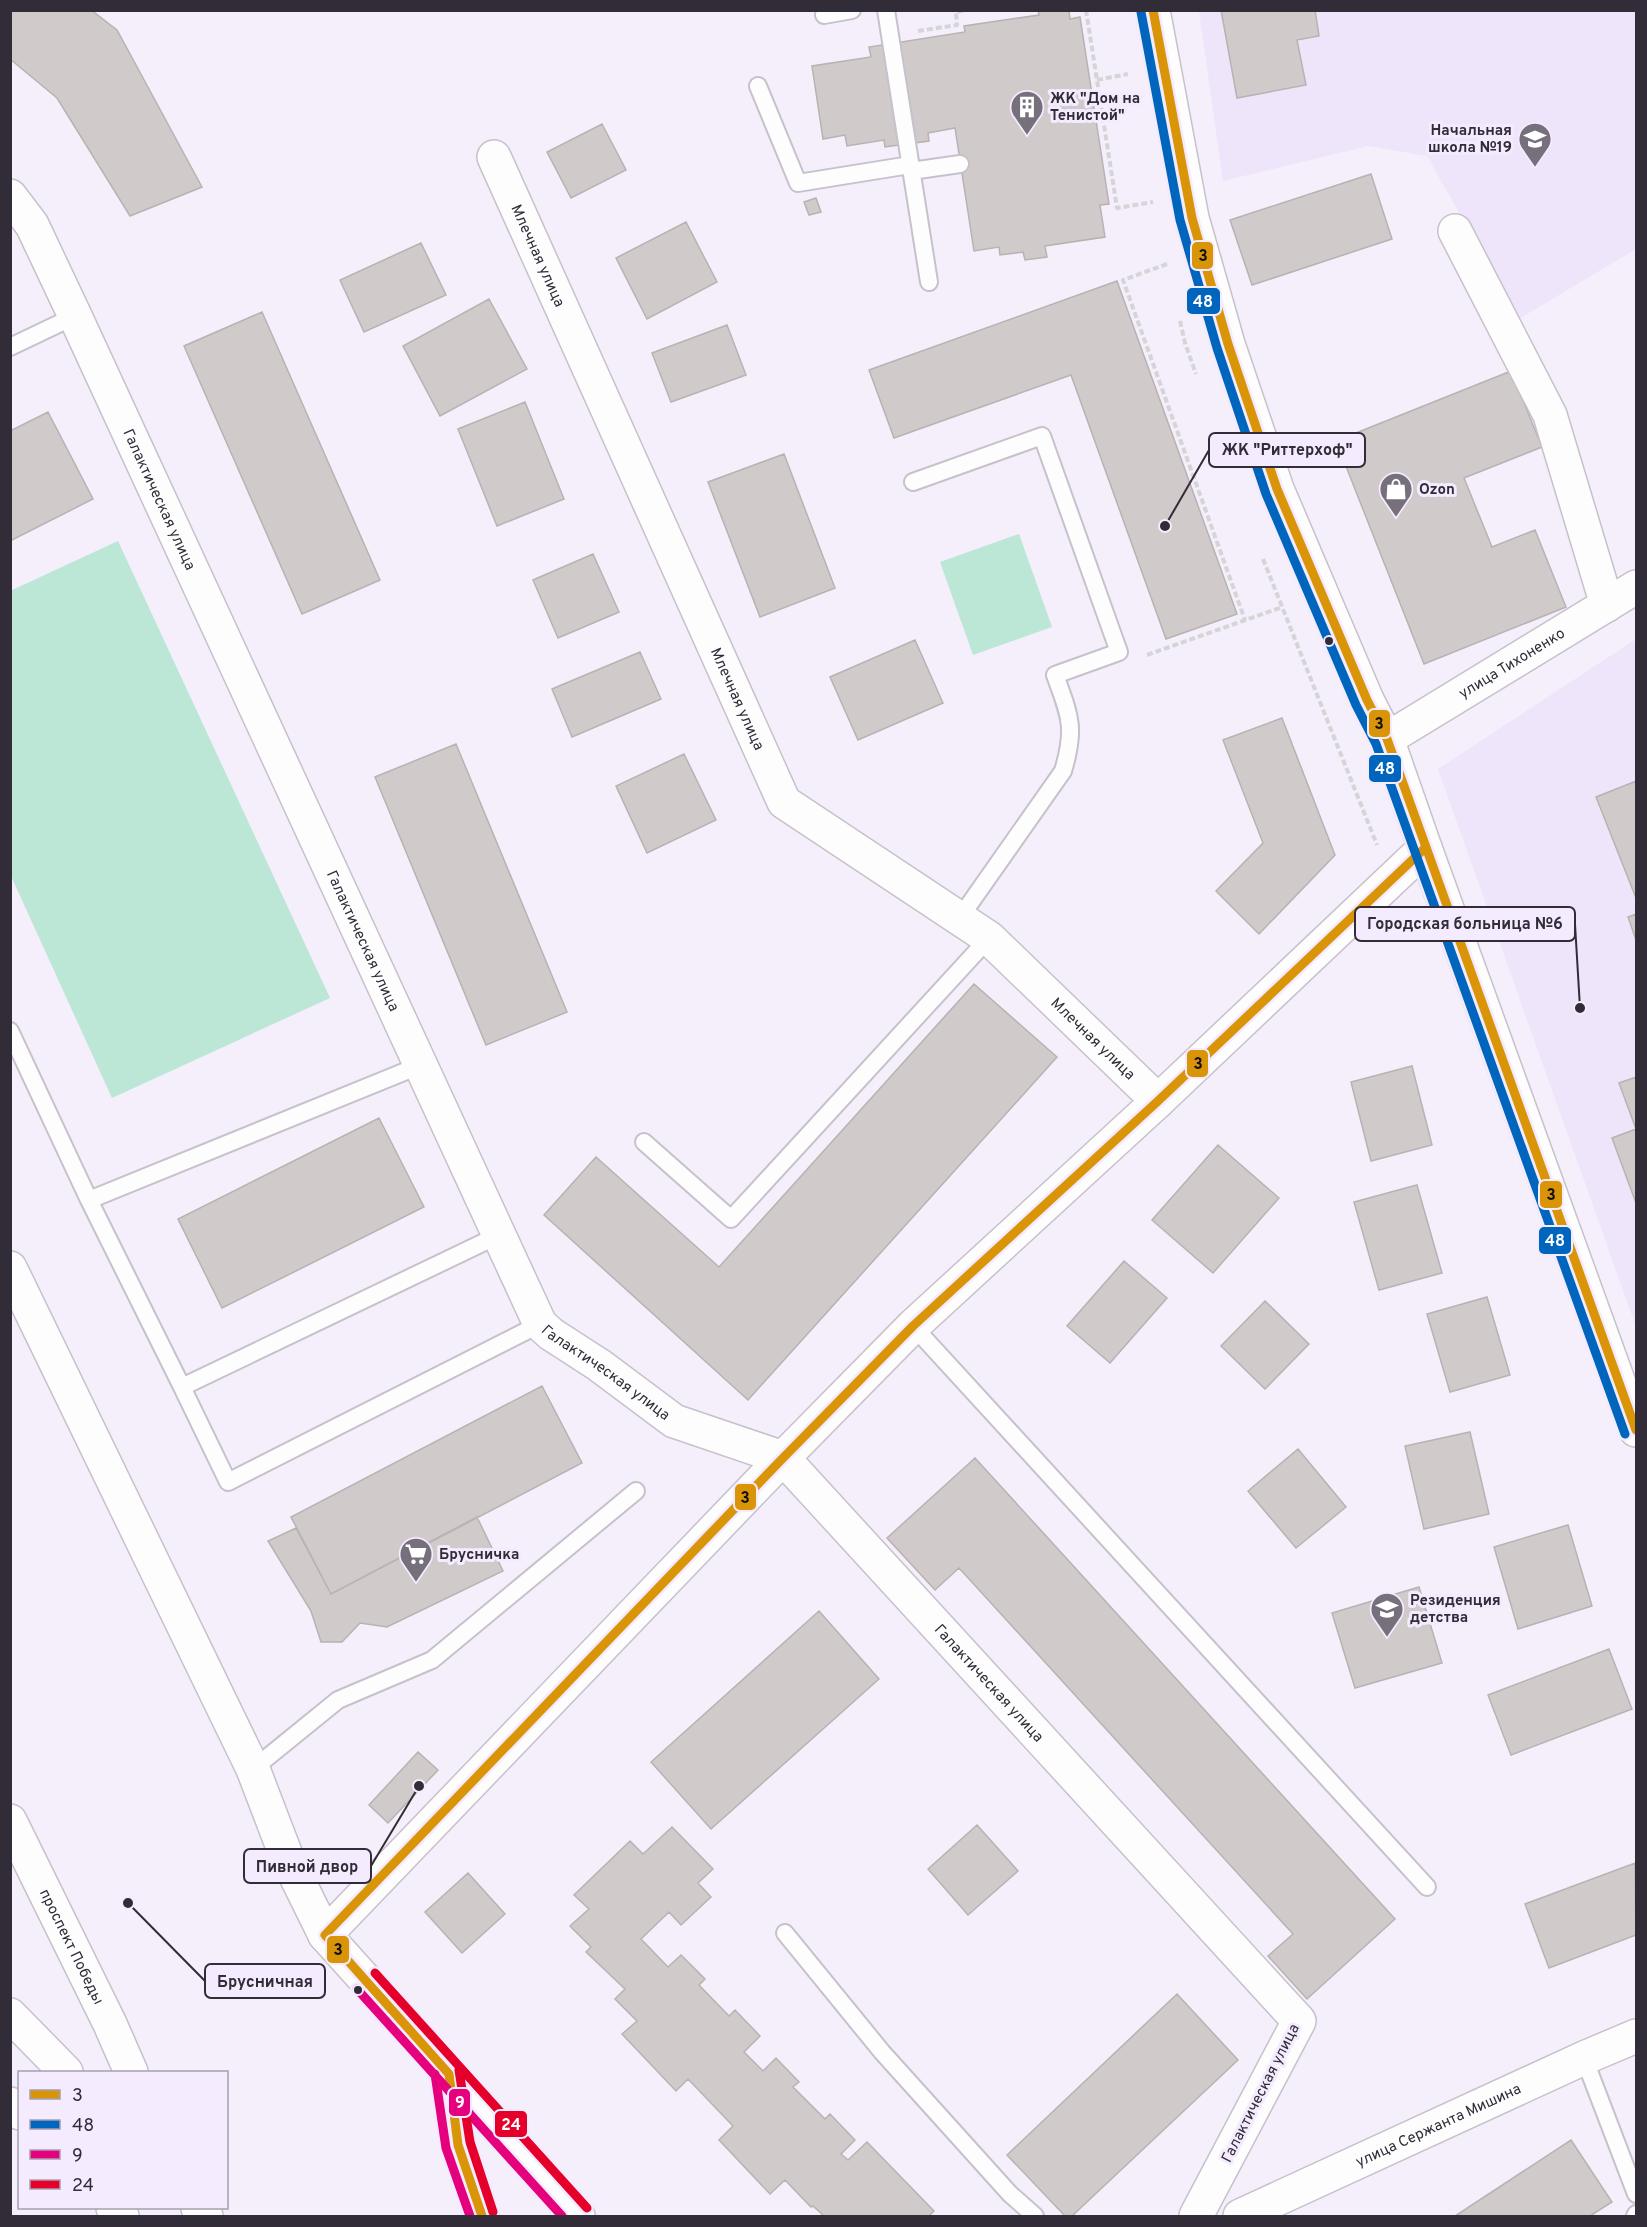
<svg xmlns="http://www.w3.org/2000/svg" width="1647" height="2227" font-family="Overpass,sans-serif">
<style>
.built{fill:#efe5fb}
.green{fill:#bce6d6}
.building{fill:#d0caca;stroke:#b8b2b2;stroke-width:1.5}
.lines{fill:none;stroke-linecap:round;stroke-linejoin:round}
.service-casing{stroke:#c6c1cb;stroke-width:20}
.minor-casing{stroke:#c6c1cb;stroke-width:36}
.tertiary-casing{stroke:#c6c1cb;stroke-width:36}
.primary-casing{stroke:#c6c1cb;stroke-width:36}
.path{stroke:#d5d4d7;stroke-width:4;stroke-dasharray:6 3;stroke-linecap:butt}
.service{stroke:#fdfdfe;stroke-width:16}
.minor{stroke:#fdfdfe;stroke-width:33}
.tertiary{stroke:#fdfdfe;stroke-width:33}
.primary{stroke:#fdfdfe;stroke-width:33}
.bus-1-casing{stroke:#f4ebfe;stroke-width:14}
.bus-2-casing{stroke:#f4ebfe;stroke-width:14}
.bus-3-casing{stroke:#f4ebfe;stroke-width:14}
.bus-4-casing{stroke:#f4ebfe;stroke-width:14}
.bus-1{stroke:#d99408;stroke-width:9}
.bus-2{stroke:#0065bd;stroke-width:9}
.bus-3{stroke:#e5007d;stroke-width:9}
.bus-4{stroke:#e4002b;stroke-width:9}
.bus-dot{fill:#322c38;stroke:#f4ebfe;stroke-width:2}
.labels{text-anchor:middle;stroke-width:6;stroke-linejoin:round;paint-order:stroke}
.poi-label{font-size:15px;font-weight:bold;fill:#322c38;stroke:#f4ebfe;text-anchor:start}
.street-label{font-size:15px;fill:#322c38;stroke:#f4ebfe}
.leader{fill:none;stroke:#322c38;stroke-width:2}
.callout-dot{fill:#322c38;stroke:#f4ebfe;stroke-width:2}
.callout{fill:#f4ebfe;stroke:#322c38;stroke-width:2}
.callout-label{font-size:16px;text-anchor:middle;font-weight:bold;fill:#322c38}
.line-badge{stroke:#f4ebfe;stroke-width:2}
.badge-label{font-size:16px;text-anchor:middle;font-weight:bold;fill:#fff}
.pale-badge-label{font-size:16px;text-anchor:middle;font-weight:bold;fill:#111}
</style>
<rect width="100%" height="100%" fill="#f4effa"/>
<path class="built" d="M1199,11H1636V249L1519,319L1427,156L1368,146L1223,181Z
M1636,639V781L1596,798L1636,898V914L1628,918L1636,940V1077L1620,1083L1636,1129L1613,1138L1636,1203V1327L1438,769Z"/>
<path class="green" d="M1019,534L1052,627L973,655L940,562Z
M118,541L330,998L112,1098L11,876L10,591Z"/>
<path class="building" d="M10,10H91L117,30L202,187L130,216L57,98L10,59Z
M1038,10H1069L1070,19L1080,17L1109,204L1100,205L1105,237L1045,246L1047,257L1025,260L1023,252L1000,255L999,247L974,251L955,128L928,133L929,141L885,147L884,140L847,146L845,135L823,139L812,66L871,57L869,47L965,32L964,26L1039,15Z
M1221,10H1315L1319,36L1297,40L1306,85L1237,98Z
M602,124L626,170L571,198L547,152Z
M1371,174L1392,239L1252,285L1230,220Z
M816,198L821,212L809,215L804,202Z
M686,222L717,282L647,319L616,258Z
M421,243L446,295L364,332L340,280Z
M1117,281L1237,614L1166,639L1071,375L894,438L869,370Z
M489,299L527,369L440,416L403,346Z
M262,312L380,580L302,614L184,346Z
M727,325L746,375L671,402L652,353Z
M1511,371L1542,447L1464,478L1492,547L1535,530L1566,607L1424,664L1336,441Z
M525,402L564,499L497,526L458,429Z
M48,412L93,499L10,541V431Z
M784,454L835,588L760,617L708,482Z
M593,554L619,612L558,638L533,580Z
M915,640L943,703L858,740L830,677Z
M640,652L661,699L572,737L552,689Z
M1282,718L1335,855L1259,934L1216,891L1263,843L1223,740Z
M456,744L567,1012L486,1045L375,777Z
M684,754L716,820L647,853L616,786Z
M1636,781V898L1596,797Z
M1636,914V940L1628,917Z
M974,984L1057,1057L748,1400L544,1215L596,1157L719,1267Z
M1412,1066L1432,1145L1371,1161L1351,1082Z
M1636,1077V1203L1612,1138L1636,1129L1619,1083Z
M379,1118L424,1207L222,1308L178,1219Z
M1218,1145L1279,1198L1213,1273L1152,1220Z
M1417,1185L1442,1273L1379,1290L1354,1202Z
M1124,1261L1167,1298L1110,1363L1067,1326Z
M1487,1297L1510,1375L1450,1392L1427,1314Z
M1265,1301L1309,1344L1265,1389L1221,1346Z
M542,1386L582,1463L331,1594L291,1517Z
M1470,1432L1489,1514L1424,1529L1405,1446Z
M1298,1449L1346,1507L1296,1548L1248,1491Z
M975,1458L1395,1919L1307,1999L1268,1956L1293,1934L959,1568L935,1590L887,1538Z
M477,1517L503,1571L387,1627L360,1623L342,1642H321L311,1611L268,1541L296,1528L331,1594Z
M1568,1525L1592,1606L1518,1629L1494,1547Z
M1419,1587L1442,1663L1355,1688L1332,1613Z
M819,1611L879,1679L711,1829L651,1762Z
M1609,1649L1632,1709L1511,1755L1488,1695Z
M418,1752L438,1770L388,1823L369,1805Z
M977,1825L1018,1871L968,1915L928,1869Z
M672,1827L713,1869L698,1883L711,1897L681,1925L669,1912L641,1939L668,1967L681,1955L705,1979L699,1985L729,2016L735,2010L760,2036L744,2052L763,2071L776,2058L799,2082L793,2087L825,2119L830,2114L855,2140L841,2154L848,2160L867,2142L934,2211L929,2216H824L813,2206L811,2207L785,2180L770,2194L719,2140L733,2126L688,2079L676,2091L622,2034L637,2021L615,1999L625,1989L586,1952L591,1947L570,1926L589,1909L574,1895L630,1841L643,1854Z
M1635,1863L1636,1935L1549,1968L1525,1904Z
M468,1873L505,1914L462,1953L425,1912Z
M1177,1994L1238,2060L1072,2216H1065L1007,2155Z
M1571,2140L1612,2202L1590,2216H1455Z"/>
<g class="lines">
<g class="service-casing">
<path id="service" d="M886,10L929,282
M824,15L852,10
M758,86L798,183L910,165
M911,171L960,164
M10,347L75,316
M913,482L1042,436L1119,652L1055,675C1070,716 1076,728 1063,771L959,919
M10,1031L89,1200
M421,1065L89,1200L182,1387L499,1235
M644,1142L731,1219L989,938
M913,1326L1427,1887
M182,1387L228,1482L540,1324
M253,1769L338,1700L432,1660L636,1491
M785,1933L882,2052L1010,2194L1035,2216
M1584,2058L1636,2194
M1635,2216L1636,2214"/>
</g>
<g class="minor-casing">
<g id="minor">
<path id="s1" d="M494,157L784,802L989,938L1158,1101"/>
<path id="s2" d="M10,196L32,225L75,316L540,1324L551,1334L599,1365L674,1421L783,1458L1299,2021L1196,2216"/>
<path d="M1455,231L1550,415L1607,605"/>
<path id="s3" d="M1387,739L1636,587"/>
<path d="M10,1268L253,1769L287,1858L325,1935"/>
<path id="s4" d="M1240,2216L1584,2058L1636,2036"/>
</g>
</g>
<g class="tertiary-casing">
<g id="tertiary">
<path d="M1153,10L1192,218L1228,344L1277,489L1367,700L1387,739L1425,848L1636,1430"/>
<path id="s5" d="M10,1821L110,2024L131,2072"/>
<path d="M449,2074L458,2145L482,2216"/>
<path d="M578,2216L325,1935L783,1458L913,1326L1158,1101L1425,848"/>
</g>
</g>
<g class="primary-casing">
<path id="primary" d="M10,2015L66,2072
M10,2104L20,2113
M113,2208L122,2216
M198,2208L206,2216"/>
</g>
<path class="path" d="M1086,10L1117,208L1153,202
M918,31L957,25L956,12L965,10
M1097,80L1128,74
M1167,264L1123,280L1245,620
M1180,321L1185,343L1196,374
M1263,559L1377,845
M1147,655L1282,607"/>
<use href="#service" class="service"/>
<use href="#minor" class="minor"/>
<use href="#tertiary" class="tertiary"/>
<use href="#primary" class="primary"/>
<g class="bus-1-casing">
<path id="bus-1" d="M1153,10L1192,218L1228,344L1277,489L1367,700L1387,739L1636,1430
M482,2216L458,2145L449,2074L325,1935L783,1458L913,1326L1158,1101L1425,848"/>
</g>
<g class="bus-2-casing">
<path id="bus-2" d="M1141,12L1180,220L1217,348L1266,494L1356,705L1376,744L1625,1434"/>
</g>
<g class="bus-3-casing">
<path id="bus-3" d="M357,1989L562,2216
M435,2074L446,2148L470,2216"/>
</g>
<g class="bus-4-casing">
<path id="bus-4" d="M375,1973L587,2208
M459,2070L470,2142L493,2212"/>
</g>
<use href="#bus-1" class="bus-1"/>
<use href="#bus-2" class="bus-2"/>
<use href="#bus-3" class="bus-3"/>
<use href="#bus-4" class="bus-4"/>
</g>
<defs>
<g id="building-pin" transform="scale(1.725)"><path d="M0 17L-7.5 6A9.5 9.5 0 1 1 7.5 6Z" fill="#76707c" stroke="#f4ebfe"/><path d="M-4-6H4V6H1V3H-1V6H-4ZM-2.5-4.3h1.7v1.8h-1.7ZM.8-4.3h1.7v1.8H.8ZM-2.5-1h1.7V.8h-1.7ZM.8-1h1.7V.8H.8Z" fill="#fff"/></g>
<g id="school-pin" transform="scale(1.725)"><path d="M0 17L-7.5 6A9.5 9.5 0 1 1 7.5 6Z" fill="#76707c" stroke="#f4ebfe"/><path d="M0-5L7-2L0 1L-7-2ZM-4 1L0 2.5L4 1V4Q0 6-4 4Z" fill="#fff"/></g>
<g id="shop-pin" transform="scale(1.725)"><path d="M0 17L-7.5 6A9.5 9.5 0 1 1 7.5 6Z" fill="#76707c" stroke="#f4ebfe"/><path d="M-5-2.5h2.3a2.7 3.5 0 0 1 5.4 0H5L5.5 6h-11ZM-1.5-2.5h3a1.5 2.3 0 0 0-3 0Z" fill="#fff"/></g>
<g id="supermarket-pin" transform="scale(1.725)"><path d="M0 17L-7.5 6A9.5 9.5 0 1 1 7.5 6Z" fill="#76707c" stroke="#f4ebfe"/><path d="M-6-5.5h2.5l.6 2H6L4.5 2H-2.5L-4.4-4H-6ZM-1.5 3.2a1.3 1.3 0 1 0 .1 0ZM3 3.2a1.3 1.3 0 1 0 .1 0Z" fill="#fff"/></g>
</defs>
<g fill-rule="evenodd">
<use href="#building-pin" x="1027" y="107"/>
<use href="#school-pin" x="1535" y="139"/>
<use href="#shop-pin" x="1396" y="489"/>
<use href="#supermarket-pin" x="416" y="1554"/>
<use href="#school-pin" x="1387" y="1609"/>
</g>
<g class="bus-dot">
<circle cx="1329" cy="641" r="5"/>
<circle cx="358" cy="1990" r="5"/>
</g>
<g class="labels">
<g class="poi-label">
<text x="1050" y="103">ЖК "Дом на<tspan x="1050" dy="17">Тенистой"</tspan></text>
<text x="1512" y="135" text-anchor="end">Начальная<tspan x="1512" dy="17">школа №19</tspan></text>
<text x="1419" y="494">Ozon</text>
<text x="439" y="1559">Брусничка</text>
<text x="1410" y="1605">Резиденция<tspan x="1410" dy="17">детства</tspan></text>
</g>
<g class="street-label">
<text dy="5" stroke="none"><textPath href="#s1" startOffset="108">Млечная улица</textPath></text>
<text dy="5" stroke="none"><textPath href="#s2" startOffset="339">Галактическая улица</textPath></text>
<text dy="5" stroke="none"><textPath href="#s3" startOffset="146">улица Тихоненко</textPath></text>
<text dy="5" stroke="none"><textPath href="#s1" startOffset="594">Млечная улица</textPath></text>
<text dy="5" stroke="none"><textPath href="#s2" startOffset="825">Галактическая улица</textPath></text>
<text dy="5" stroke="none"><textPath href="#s1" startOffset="1098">Млечная улица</textPath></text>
<text dy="5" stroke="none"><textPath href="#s2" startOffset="1329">Галактическая улица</textPath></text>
<text dy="5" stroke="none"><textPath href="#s2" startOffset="1833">Галактическая улица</textPath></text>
<text dy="5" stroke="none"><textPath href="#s5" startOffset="140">проспект Победы</textPath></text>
<text transform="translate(1260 2093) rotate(-63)" y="5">Галактическая улица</text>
<text dy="5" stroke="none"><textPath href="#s4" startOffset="218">улица Сержанта Мишина</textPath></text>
</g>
</g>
<path class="leader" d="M1165 526L1209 450M1580 1008L1575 924M419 1786L371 1866M128 1903L205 1981"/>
<g class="callout-dot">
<circle cx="1165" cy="526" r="6"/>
<circle cx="1580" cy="1008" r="6"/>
<circle cx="419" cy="1786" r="6"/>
<circle cx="128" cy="1903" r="6"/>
</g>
<g class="callout">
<rect x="1209" y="433" width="156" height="34" rx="6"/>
<rect x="1355" y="907" width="220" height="34" rx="6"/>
<rect x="244" y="1849" width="127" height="34" rx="6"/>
<rect x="205" y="1964" width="120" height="34" rx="6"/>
</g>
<g class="callout-label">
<text x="1287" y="455">ЖК "Риттерхоф"</text>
<text x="1465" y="929">Городская больница №6</text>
<text x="307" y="1872">Пивной двор</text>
<text x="265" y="1987">Брусничная</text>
</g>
<g class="line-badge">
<rect x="1191" y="241" width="23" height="29" rx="6" fill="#d99408"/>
<rect x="1186" y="287" width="35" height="28" rx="6" fill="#0065bd"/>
<rect x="1368" y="709" width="23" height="29" rx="6" fill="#d99408"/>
<rect x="1368" y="754" width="34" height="29" rx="6" fill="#0065bd"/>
<rect x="1186" y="1049" width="23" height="29" rx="6" fill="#d99408"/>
<rect x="1539" y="1180" width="24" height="29" rx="6" fill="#d99408"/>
<rect x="1538" y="1226" width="34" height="29" rx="6" fill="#0065bd"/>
<rect x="734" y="1483" width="23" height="28" rx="6" fill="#d99408"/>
<rect x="326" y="1935" width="24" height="29" rx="6" fill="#d99408"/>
<rect x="448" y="2088" width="23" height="29" rx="6" fill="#e5007d"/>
<rect x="494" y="2110" width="34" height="28" rx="6" fill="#e4002b"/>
</g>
<g class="badge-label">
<text x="1203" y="307">48</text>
<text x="1385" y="774">48</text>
<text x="1555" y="1246">48</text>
<text x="460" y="2108">9</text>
<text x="511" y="2130">24</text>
</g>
<g class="pale-badge-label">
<text x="1203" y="261">3</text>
<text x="1379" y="729">3</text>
<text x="1198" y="1069">3</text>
<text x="1551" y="1200">3</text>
<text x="745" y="1503">3</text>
<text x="338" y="1955">3</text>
</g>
<rect width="1647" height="2227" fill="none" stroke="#322c38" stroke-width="24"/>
<rect x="18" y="2071" width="210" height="138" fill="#f4ebfe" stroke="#a69faf" stroke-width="1.5"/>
<rect x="30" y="2090" width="30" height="9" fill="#d99408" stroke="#a69faf" stroke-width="1.5"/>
<text x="72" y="2101" font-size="18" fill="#322c38">3</text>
<rect x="30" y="2120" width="30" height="9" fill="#0065bd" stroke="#a69faf" stroke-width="1.5"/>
<text x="72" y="2131" font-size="18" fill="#322c38">48</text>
<rect x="30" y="2150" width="30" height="9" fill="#e5007d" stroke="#a69faf" stroke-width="1.5"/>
<text x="72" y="2161" font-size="18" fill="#322c38">9</text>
<rect x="30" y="2180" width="30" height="9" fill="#e4002b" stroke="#a69faf" stroke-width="1.5"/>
<text x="72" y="2191" font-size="18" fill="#322c38">24</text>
</svg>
